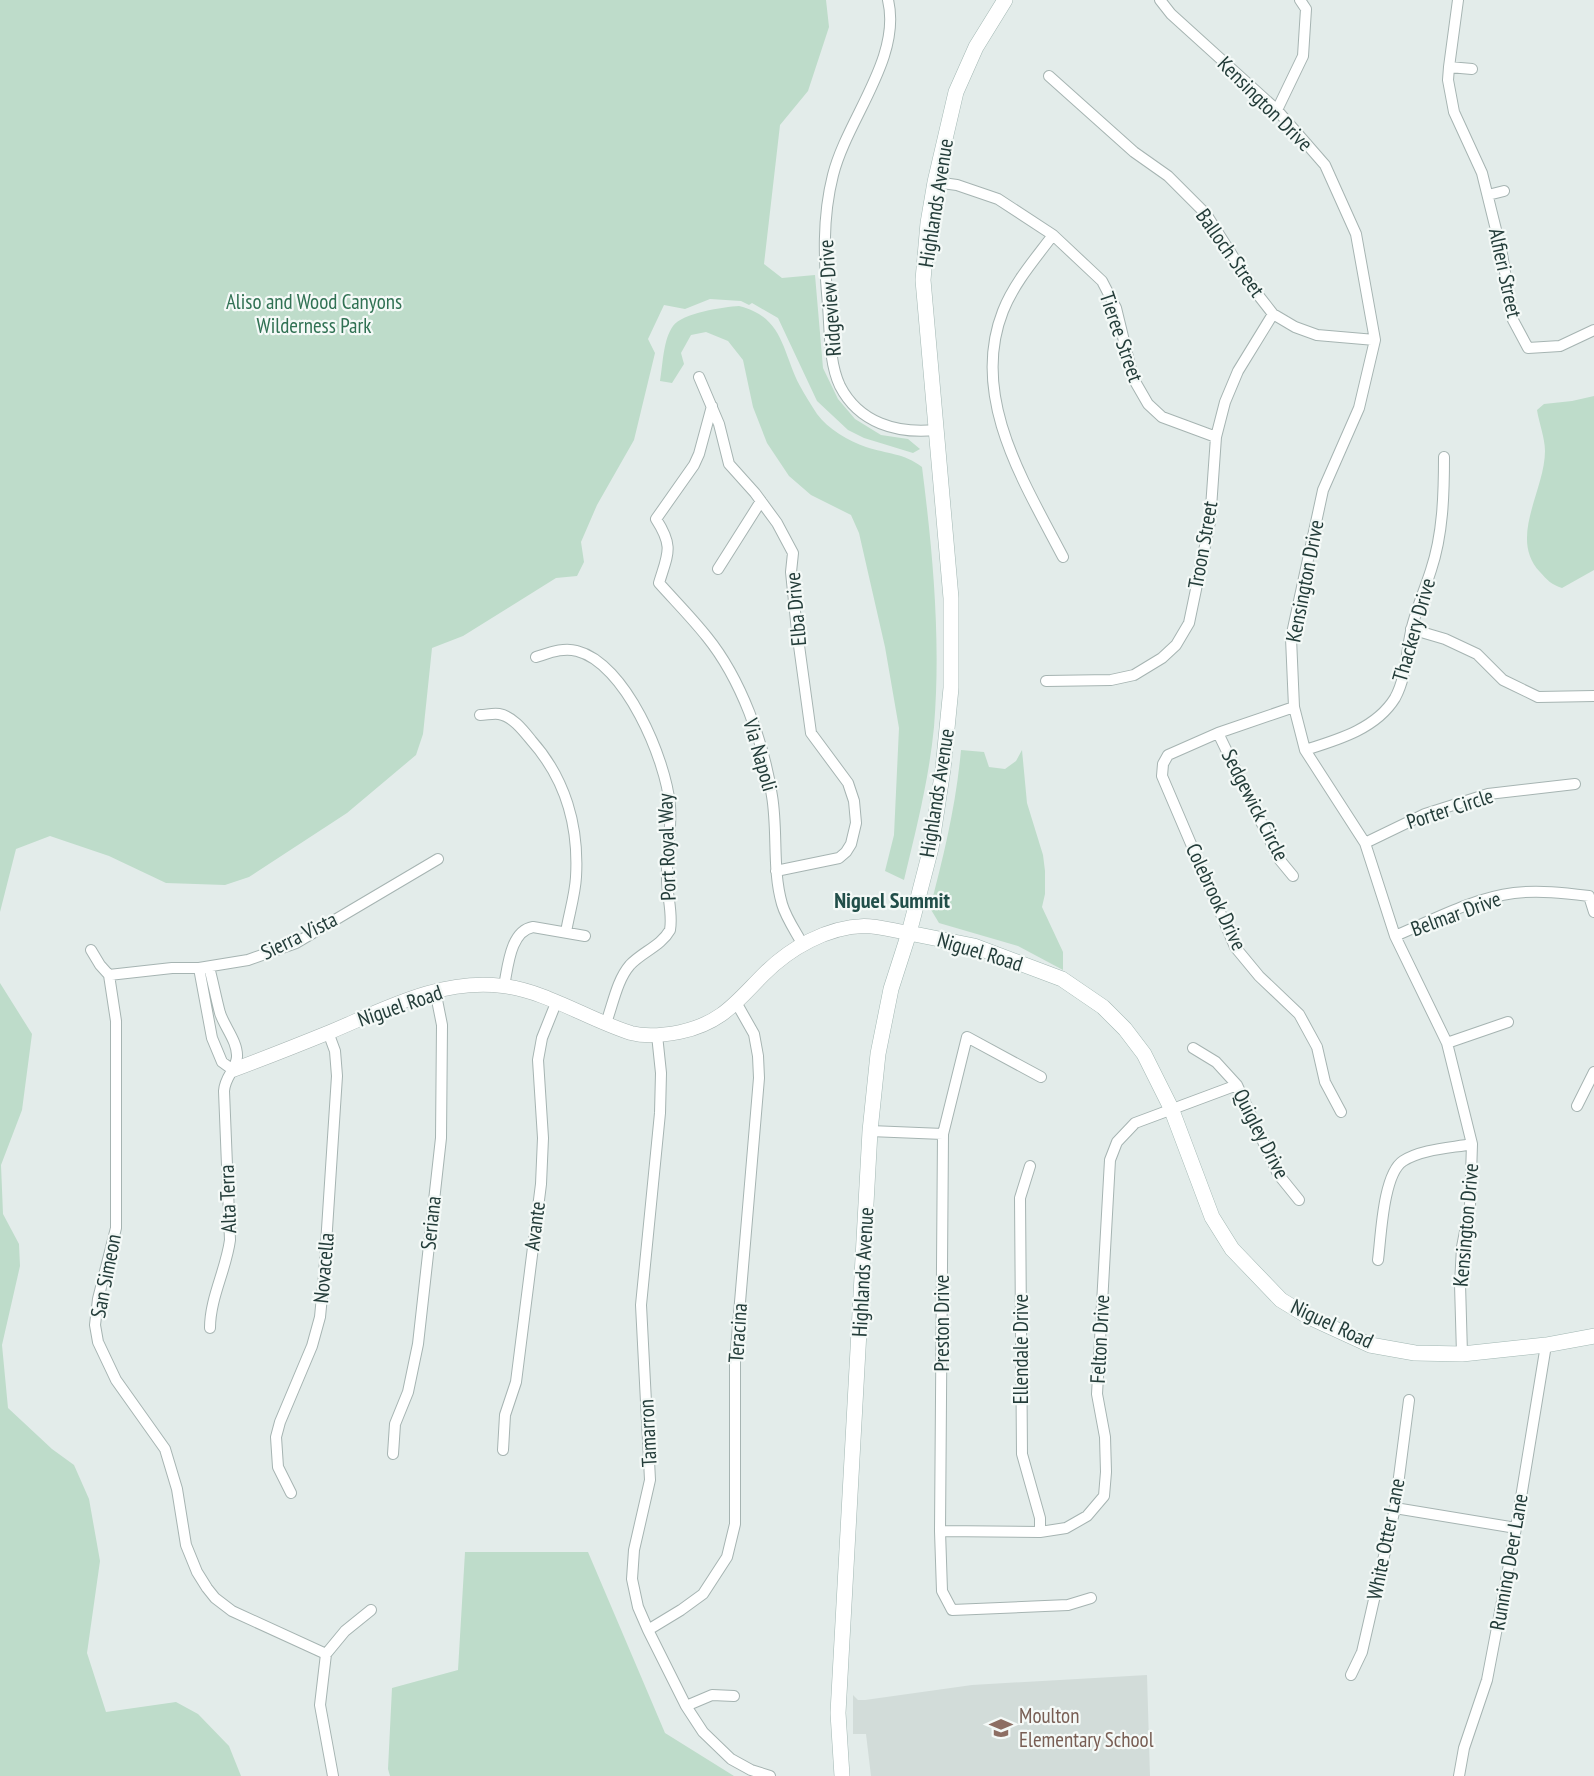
<svg xmlns="http://www.w3.org/2000/svg" width="1594" height="1776" font-family="'PT Sans Narrow',sans-serif">
<style>
.built{fill:#d2dcd9}
.green{fill:#bedcca}
.lines{fill:none;stroke-linecap:round;stroke-linejoin:round}
.minor-casing{stroke:#a6b4b2;stroke-width:12}
.tertiary-casing{stroke:#a6b4b2;stroke-width:15}
.secondary-casing{stroke:#a2b7b3;stroke-width:16}
.minor{stroke:#fff;stroke-width:10}
.tertiary{stroke:#fff;stroke-width:14}
.secondary{stroke:#fff;stroke-width:15}
.labels{text-anchor:middle;stroke-width:4.5;stroke-linejoin:round;paint-order:stroke}
.street-label{font-size:21px;fill:#243d3a;stroke:#f4f9f7}
.park-label{font-size:21px;fill:#307153;stroke:#f4f9f7}
.education-label{font-size:21px;fill:#785e54;stroke:#f4f9f7;text-anchor:start}
.neighbourhood-label{font-size:22px;font-weight:bold;fill:#214e49;stroke:#f4f9f7}
</style>
<rect width="100%" height="100%" fill="#e3ecea"/>
<path class="built" d="M1147,1675L1150,1776H871L866,1734H853V1695L858,1700H865L972,1685Z"/>
<path class="green" d="M0,0H826L829,27L808,91L780,125L764,264L782,278L815,275L823,368L838,399L855,419L881,435L908,439L920,449L913,453L864,438L848,430L817,401L778,318L752,303L749,305L741,301L710,299L685,309L664,305L648,339L655,353L634,440L597,505L581,542L584,562L577,576L556,578L463,636L432,648L423,734L416,755L347,813L249,877L225,885L166,883L109,856L50,836L16,849L0,912Z
M739,306C784,317 782,352 800,386C805,395 811,405 817,414C828,429 849,441 866,447C887,454 904,453 922,467C933,554 941,640 934,727C929,779 916,830 904,880L885,871L894,835L899,728L885,647L859,533L851,515L811,495L789,476L767,443L753,407L743,360L728,341L706,332L691,335L681,353L684,364L672,383L660,381C663,364 663,340 673,326C682,313 724,307 739,306Z
M1594,396V570L1562,588C1552,585 1547,580 1540,572C1508,538 1545,491 1545,451C1545,438 1539,423 1537,410L1544,404L1572,401Z
M961,750L984,752L989,767L1005,769L1016,761L1022,750L1027,803L1043,855L1045,871V894L1042,907L1063,952V970L1018,946L939,923L930,908C944,855 956,805 961,750Z
M0,983L32,1034L22,1110L1,1165L3,1214L19,1244L20,1266L2,1345L8,1408L52,1449L74,1465L89,1499L100,1561L87,1653L106,1712L176,1702L198,1714L229,1746L241,1776H0Z
M465,1552H588L665,1733L734,1776H390L388,1769L392,1688L458,1670Z"/>
<g class="lines">
<g class="minor-casing">
<path id="minor" d="M888,0C902,58 847,119 833,175C822,218 824,261 828,305C830,331 829,363 840,386C859,423 897,434 936,430
M1160,0L1171,14L1277,110L1325,165L1356,234L1375,340L1359,408L1323,490L1291,638L1294,707L1305,750L1365,843L1395,936L1447,1043L1472,1144L1470,1206L1462,1247L1460,1284L1462,1354
M1458,0L1449,67L1448,80L1454,112L1482,173L1502,254L1513,320L1528,348L1560,346L1594,330
M1449,67L1472,69
M1049,76L1134,152L1168,176L1206,214L1255,291L1273,314L1295,327L1317,335L1375,340
M1277,110L1303,56L1306,9L1300,0
M935,182L957,185L998,199L1053,235L1102,281L1116,308L1133,378L1148,404L1162,417L1216,437
M1488,195L1504,191
M1053,235C1035,259 1014,283 1003,311C969,397 1025,484 1063,557
M699,377L719,424L729,464L755,493L777,523L793,553L791,572L797,631L811,733L848,783L854,801L856,823L851,844L846,852L839,858L776,871
M712,406L699,454L694,465L656,519C674,547 668,553 659,583C675,601 692,618 707,637C741,679 764,743 772,796C778,832 772,869 782,904C786,918 796,932 803,945
M718,569L761,501
M1411,629L1445,639L1477,654L1503,680L1538,697L1594,696
M536,657C549,653 563,647 577,651C625,663 666,759 670,806C672,830 666,855 667,879C667,896 673,913 670,930C661,946 642,952 630,965C617,980 613,1004 606,1023
M1046,681L1111,680L1134,675L1162,658L1176,645L1189,623L1210,522L1216,437L1225,402L1238,371L1273,314
M1294,707L1218,733L1168,755L1163,764L1162,776L1235,947L1259,976L1299,1014L1317,1047L1325,1082L1341,1112
M480,715C486,715 493,713 499,714C512,716 523,730 531,740C565,778 579,826 576,877C575,895 569,914 566,932
M1218,733L1279,859L1293,876
M1305,750C1337,740 1376,729 1395,698C1407,676 1406,651 1412,627C1417,607 1425,589 1431,570C1443,534 1444,494 1444,457
M1365,843L1425,814L1488,794L1575,784
M1395,936C1433,920 1473,898 1514,893C1539,890 1564,893 1589,896L1594,912
M91,950L100,965L109,975L116,1021V1228L98,1299L95,1325L98,1342L116,1380L165,1449L177,1489L186,1545L197,1572L207,1588L215,1598L232,1611L326,1654
M209,967C213,982 216,998 220,1013C224,1026 238,1042 237,1057C236,1070 225,1076 224,1091L230,1240C226,1270 210,1298 210,1328
M199,968L212,1038L222,1062L233,1070
M109,975L172,968H199L248,960L296,943L438,859
M504,986C508,967 510,931 533,927L585,936
M657,1035L661,1073L660,1113L641,1305L650,1480L634,1550L632,1579L638,1607L648,1630L686,1706L703,1732L731,1759L751,1770L770,1776
M1447,1043L1508,1022
M1193,1048L1216,1062L1237,1085L1278,1174L1299,1200
M1041,1077L967,1037L943,1134L940,1531L942,1591L952,1610L1068,1605L1091,1598
M1577,1106L1594,1072
M870,1131L943,1134
M1030,1166L1020,1198L1022,1454L1040,1518V1532
M1378,1260C1381,1237 1383,1174 1403,1161C1422,1149 1451,1148 1472,1144
M503,1450L505,1415L516,1382L541,1184L543,1138L538,1060L542,1038L556,1003
M393,1454L395,1424L408,1392L418,1344L441,1138L442,1025L435,990
M291,1493L278,1467L276,1437L280,1422L312,1346L320,1317L324,1275L337,1076L335,1051L328,1032
M1395,1508L1516,1528
M940,1531L1040,1532L1066,1528L1087,1516L1104,1496L1106,1472L1105,1437L1097,1394L1110,1160L1117,1142L1135,1123L1237,1085
M648,1630L681,1610L703,1594L727,1557L735,1524V1361L759,1078L758,1056L754,1034L737,1004
M1351,1675L1362,1652L1395,1508L1409,1400
M686,1706L712,1695L734,1696
M333,1776L320,1705L326,1654L345,1631L371,1610
M1459,1776L1464,1748L1487,1680L1516,1528L1546,1345"/>
</g>
<g class="tertiary-casing">
<path id="tertiary" d="M233,1070C265,1058 298,1045 330,1032C385,1009 441,978 503,986C546,991 589,1020 631,1033C646,1037 665,1035 680,1032C722,1023 736,1002 764,974C790,948 827,927 864,926C879,926 895,931 909,933"/>
</g>
<g class="secondary-casing">
<path id="secondary" d="M909,933L974,946L1062,979L1103,1007L1125,1029L1144,1054L1171,1108L1212,1217L1232,1249L1281,1300L1309,1317L1370,1345L1415,1353L1462,1354L1546,1345L1594,1336
M842,1776L838,1713L870,1131L878,1054L891,989L909,933L931,848L943,769L951,688V598L923,280L928,223L935,182L956,92L976,47L1005,0"/>
</g>
<use href="#minor" class="minor"/>
<use href="#tertiary" class="tertiary"/>
<use href="#secondary" class="secondary"/>
</g>
<defs>
<g id="school-bare" transform="scale(1.8)"><path d="M0-5L7-2L0 1L-7-2ZM-4 1L0 2.5L4 1V4Q0 6-4 4Z" fill="#8d6e63" stroke="#f4f9f7" stroke-width="2.5" paint-order="stroke"/></g>
</defs>
<g fill-rule="evenodd">
<use href="#school-bare" x="1001" y="1728"/>
</g>
<g class="labels">
<g class="street-label">
<text transform="translate(1265 104) rotate(45)" y="7">Kensington Drive</text>
<text transform="translate(936 203) rotate(-81)" y="7">Highlands Avenue</text>
<text transform="translate(1230 253) rotate(55)" y="7">Balloch Street</text>
<text transform="translate(1505 273) rotate(78)" y="7">Alfieri Street</text>
<text transform="translate(830 298) rotate(-94)" y="7">Ridgeview Drive</text>
<text transform="translate(1121 337) rotate(71)" y="7">Tieree Street</text>
<text transform="translate(1203 545) rotate(-80)" y="7">Troon Street</text>
<text transform="translate(1305 581) rotate(-79)" y="7">Kensington Drive</text>
<text transform="translate(796 609) rotate(-95)" y="7">Elba Drive</text>
<text transform="translate(1414 630) rotate(-74)" y="7">Thackery Drive</text>
<text transform="translate(760 755) rotate(74)" y="7">Via Napoli</text>
<text transform="translate(937 793) rotate(-81)" y="7">Highlands Avenue</text>
<text transform="translate(1255 805) rotate(63)" y="7">Sedgewick Circle</text>
<text transform="translate(1450 809) rotate(-18)" y="7">Porter Circle</text>
<text transform="translate(667 847) rotate(-92)" y="7">Port Royal Way</text>
<text transform="translate(1216 897) rotate(65)" y="7">Colebrook Drive</text>
<text transform="translate(1456 914) rotate(-20)" y="7">Belmar Drive</text>
<text transform="translate(299 936) rotate(-26)" y="7">Sierra Vista</text>
<text transform="translate(980 952) rotate(17)" y="7">Niguel Road</text>
<text transform="translate(400 1006) rotate(-19)" y="7">Niguel Road</text>
<text transform="translate(1261 1134) rotate(63)" y="7">Quigley Drive</text>
<text transform="translate(228 1199) rotate(-92)" y="7">Alta Terra</text>
<text transform="translate(431 1223) rotate(-84)" y="7">Seriana</text>
<text transform="translate(1466 1225) rotate(-85)" y="7">Kensington Drive</text>
<text transform="translate(535 1226) rotate(-83)" y="7">Avante</text>
<text transform="translate(324 1268) rotate(-85)" y="7">Novacella</text>
<text transform="translate(863 1272) rotate(-87)" y="7">Highlands Avenue</text>
<text transform="translate(106 1276) rotate(-79)" y="7">San Simeon</text>
<text transform="translate(942 1323) rotate(-90)" y="7">Preston Drive</text>
<text transform="translate(1332 1324) rotate(25)" y="7">Niguel Road</text>
<text transform="translate(738 1333) rotate(-86)" y="7">Teracina</text>
<text transform="translate(1100 1339) rotate(-87)" y="7">Felton Drive</text>
<text transform="translate(1021 1349) rotate(-90)" y="7">Ellendale Drive</text>
<text transform="translate(648 1433) rotate(-93)" y="7">Tamarron</text>
<text transform="translate(1386 1539) rotate(-79)" y="7">White Otter Lane</text>
<text transform="translate(1509 1562) rotate(-80)" y="7">Running Deer Lane</text>
</g>
<g class="park-label">
<text x="314" y="309">Aliso and Wood Canyons<tspan x="314" dy="24">Wilderness Park</tspan></text>
</g>
<g class="education-label">
<text x="1019" y="1723">Moulton<tspan x="1019" dy="24">Elementary School</tspan></text>
</g>
<g class="neighbourhood-label">
<text x="892" y="908">Niguel Summit</text>
</g>
</g>
</svg>
